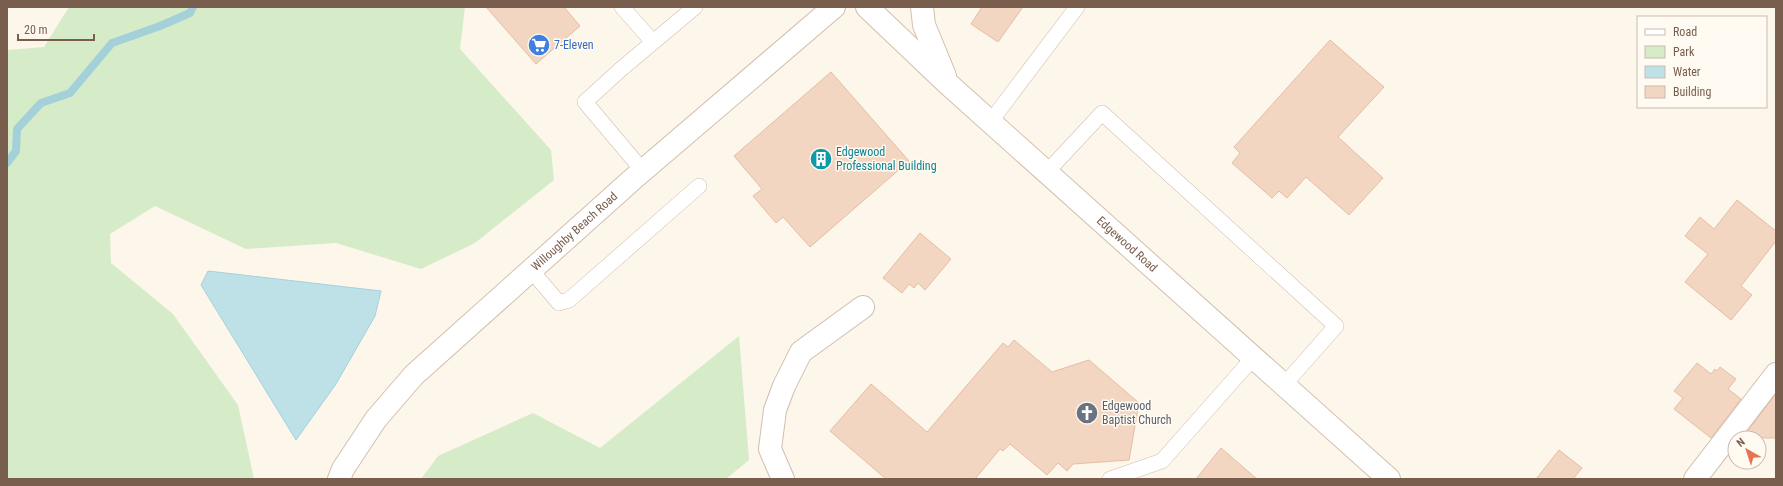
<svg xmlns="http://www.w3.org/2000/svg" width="1783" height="486" font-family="'Roboto Condensed',sans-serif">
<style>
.green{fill:#d6ecc8}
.water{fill:#bee1e8;stroke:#a4d1d9}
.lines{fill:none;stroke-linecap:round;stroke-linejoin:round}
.stream{stroke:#a4d1d9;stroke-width:8}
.building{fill:#f3d6c2;stroke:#e6bda2}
.lane-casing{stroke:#d0beaf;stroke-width:16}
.street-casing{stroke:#d0beaf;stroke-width:24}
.secondary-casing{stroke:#d3bfad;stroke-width:24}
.lane{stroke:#fff;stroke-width:15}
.street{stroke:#fff;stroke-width:22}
.secondary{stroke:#fff;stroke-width:22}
.labels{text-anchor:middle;stroke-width:3;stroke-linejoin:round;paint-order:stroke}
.shop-label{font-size:12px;fill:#366cbe;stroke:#fffaf2;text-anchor:start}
.culture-label{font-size:12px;fill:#0d838f;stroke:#fffaf2;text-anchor:start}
.street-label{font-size:12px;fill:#795d4d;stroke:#fffaf2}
.worship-label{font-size:12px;fill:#5b616d;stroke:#fffaf2;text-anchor:start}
</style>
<rect width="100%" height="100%" fill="#fdf6eb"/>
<path class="green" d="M69,7H465L460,49L551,150L554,180L475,243L421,269L336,243L246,249L155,206L110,234L111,263L173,314L238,405L254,479H7V50L44,47Z
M739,336L749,460L726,479H421L438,456L533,413L600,448Z"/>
<path class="water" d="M208,271L381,291L375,316L336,384L296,440L201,285Z"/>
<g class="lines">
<path class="stream" d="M7,163L16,151L17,129L41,103L70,93L112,43L160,26L190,13L193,7"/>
</g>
<path class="building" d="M486,7H564L580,26L536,64Z
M982,7H1023L998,42L971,24Z
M1330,40L1384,87L1338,137L1383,178L1349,215L1306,177L1287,198L1279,191L1272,198L1232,163L1240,153L1234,147Z
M831,72L909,161L810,247L783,217L776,223L753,196L762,189L734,156Z
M1737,200L1776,231V241L1741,286L1752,295L1731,320L1685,282L1708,254L1685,236L1700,217L1714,229Z
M920,233L951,259L925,290L918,283L914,288L909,284L902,293L883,278Z
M1014,340L1052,372L1089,360L1139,403L1129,460L1073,464L1067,471L1058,463L1047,475L1010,444L1003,451L1000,449L975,479H886L830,431L871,384L927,432L1003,343L1008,347Z
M1697,363L1711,374L1715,369L1717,371L1720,367L1736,379L1728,389L1741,399L1711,438L1674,409L1683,398L1674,391Z
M1776,394V438H1742Z
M1221,448L1257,479H1196Z
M1559,450L1582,468L1573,479H1536Z"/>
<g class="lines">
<g class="lane-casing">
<path id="lane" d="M622,7L653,42
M991,121L1077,7
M643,171L585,102L620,70L695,7
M1047,172L1102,113L1336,326L1284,385
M531,270L559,303L569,300L699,186
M1110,479L1162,461L1253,358"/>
</g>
<g class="street-casing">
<path id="street" d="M783,479L770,449L775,410L784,386L801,352L863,307
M1695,479L1776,374"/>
</g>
<g class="secondary-casing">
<g id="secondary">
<path id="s1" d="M867,7L947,83L1389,479"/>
<path d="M922,7L924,25L945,76"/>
<path id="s2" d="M339,479L343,469L376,419L414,375L633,179L834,7"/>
</g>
</g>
<use href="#lane" class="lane"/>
<use href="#street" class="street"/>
<use href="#secondary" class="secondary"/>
</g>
<defs>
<g id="supermarket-disc" transform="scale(1.15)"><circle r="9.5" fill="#3f7fe0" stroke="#fffaf2"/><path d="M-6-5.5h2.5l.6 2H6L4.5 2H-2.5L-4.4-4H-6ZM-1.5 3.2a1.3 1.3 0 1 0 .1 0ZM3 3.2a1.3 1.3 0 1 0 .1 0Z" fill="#fff"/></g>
<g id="building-disc" transform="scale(1.15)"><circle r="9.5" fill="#0f9aa8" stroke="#fffaf2"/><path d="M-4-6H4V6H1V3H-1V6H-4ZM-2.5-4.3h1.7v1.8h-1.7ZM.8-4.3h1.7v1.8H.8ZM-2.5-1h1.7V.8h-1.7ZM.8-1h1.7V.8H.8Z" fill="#fff"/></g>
<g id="church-disc" transform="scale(1.15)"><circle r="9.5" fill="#6b7280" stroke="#fffaf2"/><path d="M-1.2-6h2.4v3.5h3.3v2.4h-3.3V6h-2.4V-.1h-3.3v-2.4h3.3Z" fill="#fff"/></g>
</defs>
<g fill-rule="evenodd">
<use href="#supermarket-disc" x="539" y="45"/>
<use href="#building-disc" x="821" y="159"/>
<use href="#church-disc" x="1087" y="413"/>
</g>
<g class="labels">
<g class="shop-label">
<text x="554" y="49">7-Eleven</text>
</g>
<g class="culture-label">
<text x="836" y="156">Edgewood<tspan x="836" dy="14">Professional Building</tspan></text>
</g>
<g class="street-label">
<text dy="4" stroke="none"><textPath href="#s2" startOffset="344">Willoughby Beach Road</textPath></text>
<text dy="4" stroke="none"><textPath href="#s1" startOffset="352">Edgewood Road</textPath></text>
</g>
<g class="worship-label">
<text x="1102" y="410">Edgewood<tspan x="1102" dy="14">Baptist Church</tspan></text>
</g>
</g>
<rect width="1783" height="486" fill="none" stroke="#795d4d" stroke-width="16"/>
<rect x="1637" y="16" width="130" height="92" fill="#fffaf2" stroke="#c9bbb0"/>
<rect x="1645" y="29" width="20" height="6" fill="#ffffff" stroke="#c9bbb0"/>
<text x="1673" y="36" font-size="12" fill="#795d4d">Road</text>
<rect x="1645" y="46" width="20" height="12" fill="#d6ecc8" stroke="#c9bbb0"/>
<text x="1673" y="56" font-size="12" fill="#795d4d">Park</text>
<rect x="1645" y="66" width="20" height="12" fill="#bee1e8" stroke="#c9bbb0"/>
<text x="1673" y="76" font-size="12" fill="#795d4d">Water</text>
<rect x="1645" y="86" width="20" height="12" fill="#f3d6c2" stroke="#c9bbb0"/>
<text x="1673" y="96" font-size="12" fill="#795d4d">Building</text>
<g transform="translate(1747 450) rotate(321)"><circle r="19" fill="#fffaf2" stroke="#c9bbb0"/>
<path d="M0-3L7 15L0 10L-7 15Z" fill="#e67450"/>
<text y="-6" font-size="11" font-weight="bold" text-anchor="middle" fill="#795d4d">N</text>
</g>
<path d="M18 34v6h76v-6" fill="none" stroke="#795d4d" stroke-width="2"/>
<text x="24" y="34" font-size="12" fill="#795d4d" stroke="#fffaf2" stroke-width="3" paint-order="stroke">20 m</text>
</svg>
